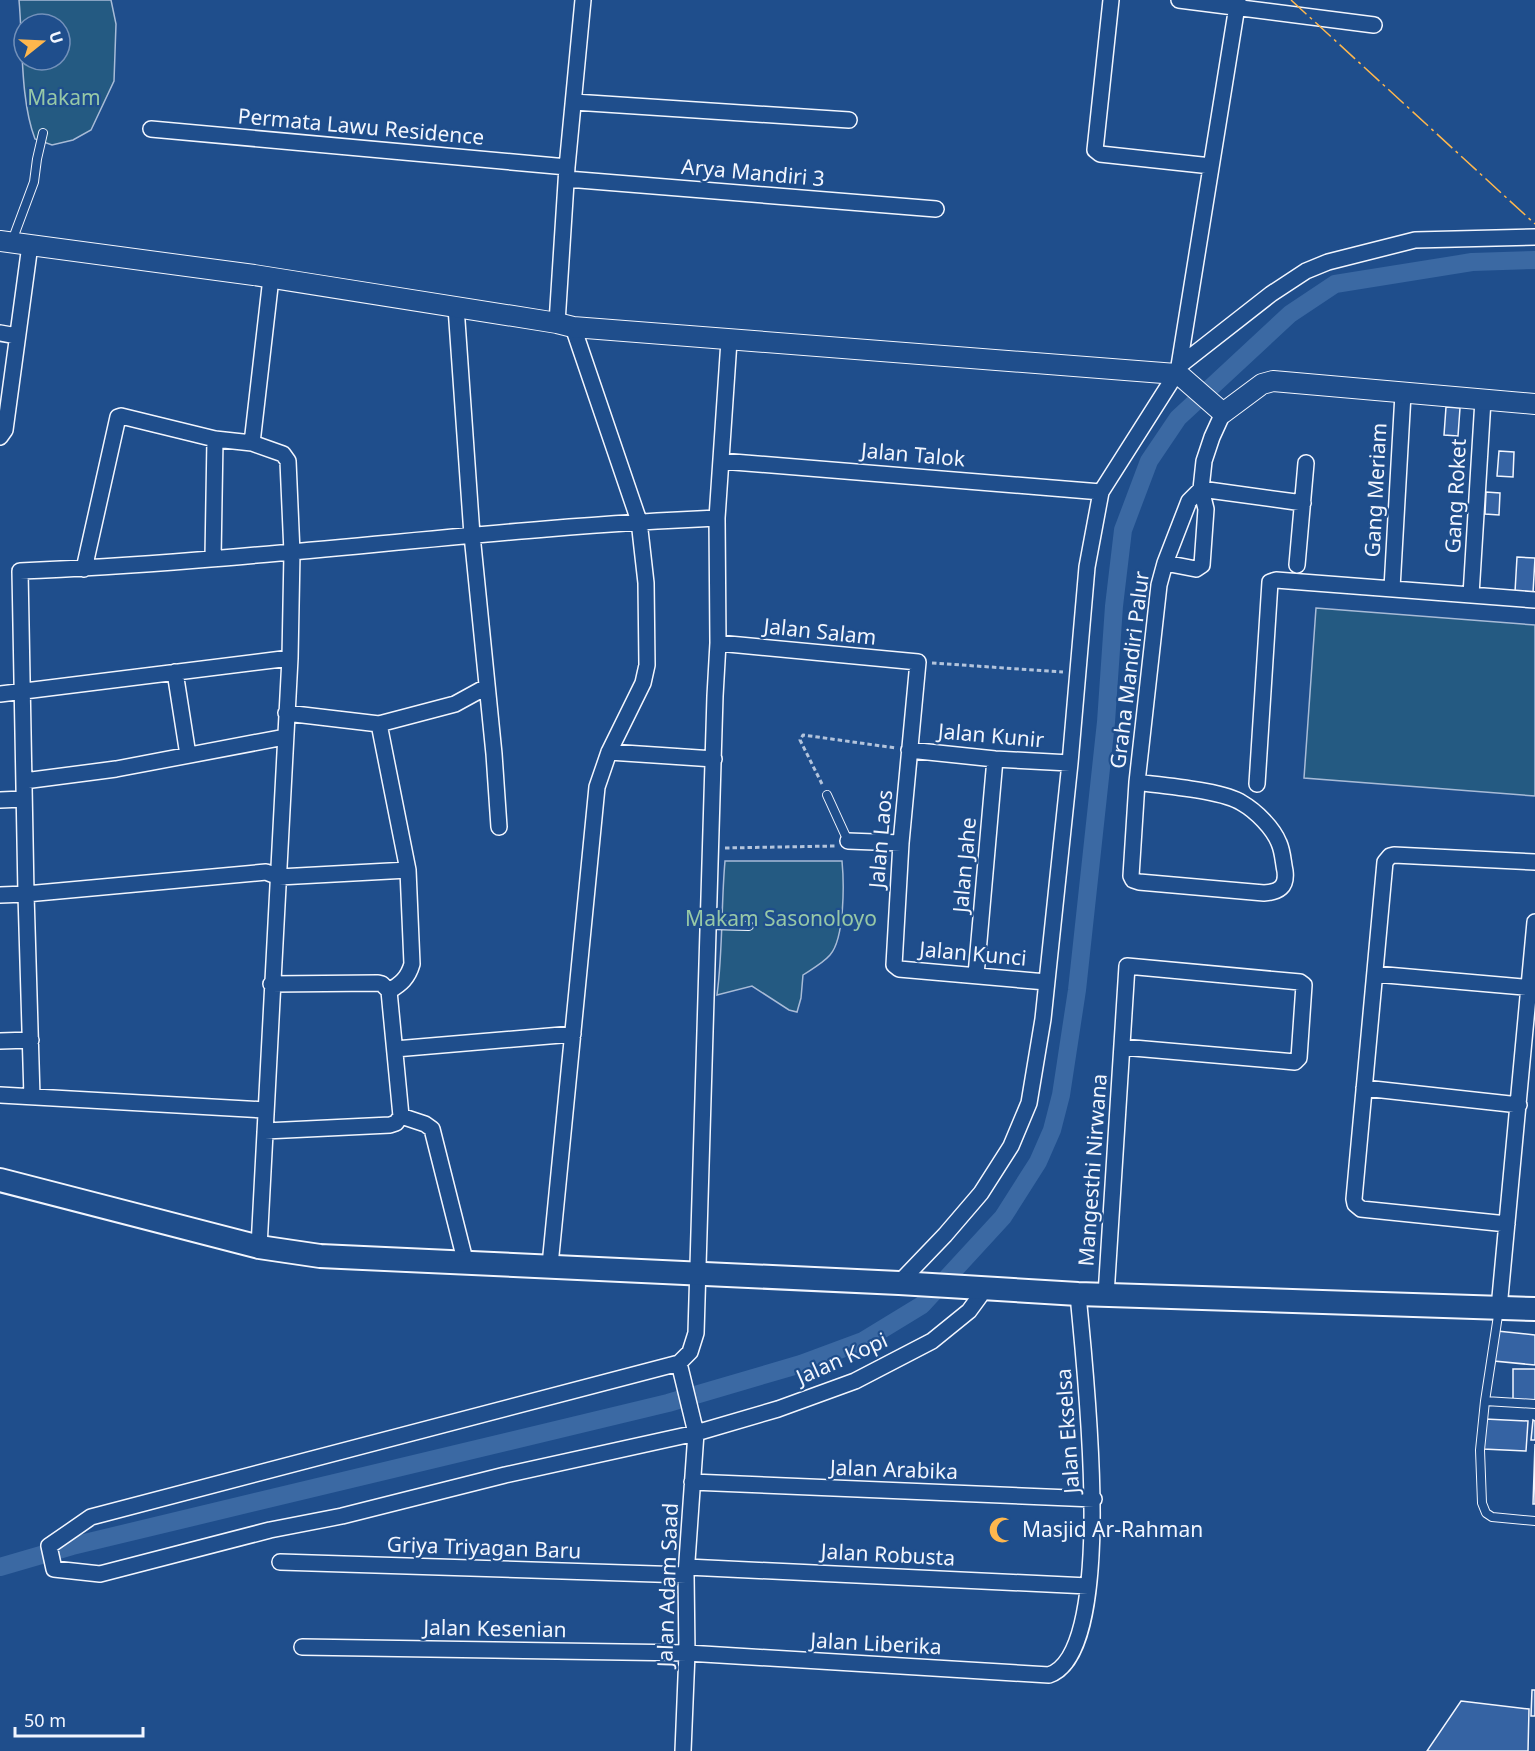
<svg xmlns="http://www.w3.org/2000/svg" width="1535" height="1751" font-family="'Noto Sans',sans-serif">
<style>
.green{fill:#245a82;stroke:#a8bbd7;stroke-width:1.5;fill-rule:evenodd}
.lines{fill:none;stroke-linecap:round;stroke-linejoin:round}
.canal{stroke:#3b69a3;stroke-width:18}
.building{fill:#3563a3;stroke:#f2f6ff;stroke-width:1.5}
.service-casing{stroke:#f2f6ff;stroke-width:10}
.minor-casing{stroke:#f2f6ff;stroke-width:18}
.tertiary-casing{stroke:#f2f6ff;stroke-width:22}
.secondary-casing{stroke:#f2f6ff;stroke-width:26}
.path{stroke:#b3c4dc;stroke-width:3;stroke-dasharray:4.5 3;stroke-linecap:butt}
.service{stroke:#1f4e8c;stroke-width:8}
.minor{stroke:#1f4e8c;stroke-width:15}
.tertiary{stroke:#1f4e8c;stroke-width:20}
.secondary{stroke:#1f4e8c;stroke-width:22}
.power{stroke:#ffb74d;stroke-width:1.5;stroke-dasharray:21 4.5 3 4.5;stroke-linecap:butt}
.labels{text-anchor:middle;stroke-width:4.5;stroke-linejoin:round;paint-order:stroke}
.park-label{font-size:21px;fill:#97c8a6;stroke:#1f4e8c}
.street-label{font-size:21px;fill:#f2f6ff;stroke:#1f4e8c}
.poi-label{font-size:21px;fill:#f2f6ff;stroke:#1f4e8c;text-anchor:start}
</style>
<rect width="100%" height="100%" fill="#1f4e8c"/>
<path class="green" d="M19,0H111L116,24L114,81L91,130L73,140L52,145L35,139C20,100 23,43 19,0ZM24,24H60V60H24Z
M1316,608L1535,625V796L1304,778Z
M725,861H842C844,882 845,938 830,955C823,963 812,969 803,975L801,998L797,1012L789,1010L752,986L717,995C723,950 721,906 725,861Z"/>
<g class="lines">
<path class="canal" d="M0,1567L72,1546L668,1403L801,1364L863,1341L922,1305L1003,1217L1038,1162L1052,1130L1061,1095L1077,990L1106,722L1114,606L1123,530L1149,461L1178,418L1290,314L1335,284L1472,262L1535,260"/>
</g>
<path class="building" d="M1446,407L1460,408L1458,436L1444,435Z
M1499,451L1514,452L1513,477L1497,476Z
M1486,492L1500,493L1499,515L1485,514Z
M1517,557L1535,558L1533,593L1515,592Z
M1497,1331L1535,1335V1365L1494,1361Z
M1513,1369H1535V1402L1513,1401Z
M1485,1419L1528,1421L1526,1451L1483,1449Z
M1533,1420L1535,1421V1440H1531Z
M1535,1444V1504H1533Z
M1532,1690H1535V1716H1531Z
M1461,1701L1529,1709L1528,1751H1427Z"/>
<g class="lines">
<g class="service-casing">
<path id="service" d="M12,241L34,182L37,159L43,133
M827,795L848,841
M709,925L749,926
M1499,1309L1485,1401L1480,1450L1482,1503L1486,1513L1492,1517L1535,1521
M1485,1401L1535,1404"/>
</g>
<g class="minor-casing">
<path id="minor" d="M1111,0L1095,150L1100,154L1211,166
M1179,0L1374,25
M574,102L849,120
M151,129L567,167
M567,179L936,209
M456,307L472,535L494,754L499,827
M557,323L567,167L583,0
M0,333L17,336
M1179,366L1271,294L1306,271L1328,262L1415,240L1535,237
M0,437L5,430L30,245
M721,461L1101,492
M213,558L215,439
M1165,563L1196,569L1202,565L1206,509L1201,489L1303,503
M1297,565L1306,463
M84,569L118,417L121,416L215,439L252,443
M1392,588L1403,394
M1471,595L1483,400
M718,643L918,662L901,843L894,965L899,969L1046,982
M175,672L188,755
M0,694L290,658
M286,713L379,724L455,704L486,687
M379,724L408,870L412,964C408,978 401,984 389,991
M909,750L995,759L1070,763
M609,752L714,759
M24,781L116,769L285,737
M1137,782C1163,786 1222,790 1242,803C1256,811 1273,828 1279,843C1283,852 1283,862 1285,871C1287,887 1279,892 1264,893L1139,882L1133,880L1131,876L1137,782L1159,585L1165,563L1189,501L1201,489L1204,461L1212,437L1223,413
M1257,784L1270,582L1276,580L1535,600
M0,800L23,799
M848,841L901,843
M408,870L279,877L266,872L26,894L20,571C253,562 484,528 717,518
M0,895L26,894L32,1097
M1375,974L1535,988
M976,975L995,759
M0,1041L31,1040
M395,1049L573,1034
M1364,1088L1519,1105
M0,1095L265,1110
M401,1116L425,1124L432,1129L466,1264
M265,1131L390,1125L396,1123L401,1116L389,991L382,984L378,983L271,984
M1507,1224L1361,1209L1355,1204L1354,1199L1385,862L1390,856L1394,855L1535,862
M259,1247L290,658L292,553L288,461L283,454L252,443L271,278
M550,1265L597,787L609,752L643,683L647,665L646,583L639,521L573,327
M899,1283L945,1235L981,1193L1011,1146L1029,1103L1043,1019L1070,763L1087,567L1101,492L1176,374L1179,366L1238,0
M1106,1295L1127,966L1300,982L1304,985L1299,1058L1295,1062L1122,1047
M1499,1308L1535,922
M679,1363L91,1517L49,1546L54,1569L100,1574L270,1530L342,1516L505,1475L696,1433L778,1409L855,1381L932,1341L969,1311L980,1296L982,1289
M692,1482L1094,1499
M280,1562L686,1575
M687,1567L1088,1586
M302,1647L687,1653L1049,1675C1120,1652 1083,1356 1078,1294
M683,1751L687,1653L686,1575L696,1433L679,1363L690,1352L696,1333L715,696L718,643L717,518L729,341"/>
</g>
<g class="tertiary-casing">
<path id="tertiary" d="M0,241L254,275L557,323L573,327L1176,374L1183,378L1223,413L1262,384L1273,381L1535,404"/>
</g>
<g class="secondary-casing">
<path id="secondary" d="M0,1180L259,1247L320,1256L899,1283L1078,1294L1535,1309"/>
</g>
<path class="path" d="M932,663L1063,672
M822,784L800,740L803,735L896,748
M725,848L835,846"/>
<use href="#service" class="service"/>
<use href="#minor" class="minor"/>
<use href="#tertiary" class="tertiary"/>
<use href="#secondary" class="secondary"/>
<path class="power" d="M1291,0L1535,224"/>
</g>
<defs>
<g id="mosque-bare" transform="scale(2.07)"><path d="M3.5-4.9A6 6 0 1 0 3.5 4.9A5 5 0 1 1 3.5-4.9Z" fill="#ffb74d" stroke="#1f4e8c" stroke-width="2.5" paint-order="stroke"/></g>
</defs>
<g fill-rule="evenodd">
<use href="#mosque-bare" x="1002" y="1530"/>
</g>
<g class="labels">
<g class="park-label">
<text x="64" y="105">Makam</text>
<text x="781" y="926">Makam Sasonoloyo</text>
</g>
<g class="street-label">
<text transform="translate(361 127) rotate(5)" y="7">Permata Lawu Residence</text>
<text transform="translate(753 173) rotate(5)" y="7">Arya Mandiri 3</text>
<text transform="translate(913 455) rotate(5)" y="7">Jalan Talok</text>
<text transform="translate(1376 490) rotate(-87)" y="7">Gang Meriam</text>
<text transform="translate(1456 496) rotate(-87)" y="7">Gang Roket</text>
<text transform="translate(820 632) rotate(6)" y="7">Jalan Salam</text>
<text transform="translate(1130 670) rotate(-83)" y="7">Graha Mandiri Palur</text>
<text transform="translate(991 736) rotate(5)" y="7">Jalan Kunir</text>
<text transform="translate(881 839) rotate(-85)" y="7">Jalan Laos</text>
<text transform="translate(965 865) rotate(-85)" y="7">Jalan Jahe</text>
<text transform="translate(973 954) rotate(5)" y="7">Jalan Kunci</text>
<text transform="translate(1093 1170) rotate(-86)" y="7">Mangesthi Nirwana</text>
<text transform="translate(842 1359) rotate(-24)" y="7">Jalan Kopi</text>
<text transform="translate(1068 1431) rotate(-94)" y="7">Jalan Ekselsa</text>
<text transform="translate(894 1470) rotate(2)" y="7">Jalan Arabika</text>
<text transform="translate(484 1548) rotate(2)" y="7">Griya Triyagan Baru</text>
<text transform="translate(888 1555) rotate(3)" y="7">Jalan Robusta</text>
<text transform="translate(668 1585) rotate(-88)" y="7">Jalan Adam Saad</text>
<text transform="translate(495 1629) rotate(1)" y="7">Jalan Kesenian</text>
<text transform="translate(876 1644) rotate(3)" y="7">Jalan Liberika</text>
</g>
<g class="poi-label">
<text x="1022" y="1537">Masjid Ar-Rahman</text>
</g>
</g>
<g transform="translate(42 42) rotate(72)"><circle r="28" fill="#1f4e8c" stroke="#7391ba" stroke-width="1.5"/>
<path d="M0-4.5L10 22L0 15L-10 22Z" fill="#ffb74d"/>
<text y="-9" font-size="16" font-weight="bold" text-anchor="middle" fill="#f2f6ff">U</text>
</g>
<path d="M15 1727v9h128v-9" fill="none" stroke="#f2f6ff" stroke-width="3"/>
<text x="24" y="1727" font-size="18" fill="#f2f6ff" stroke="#1f4e8c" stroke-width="4.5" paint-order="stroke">50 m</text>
</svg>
